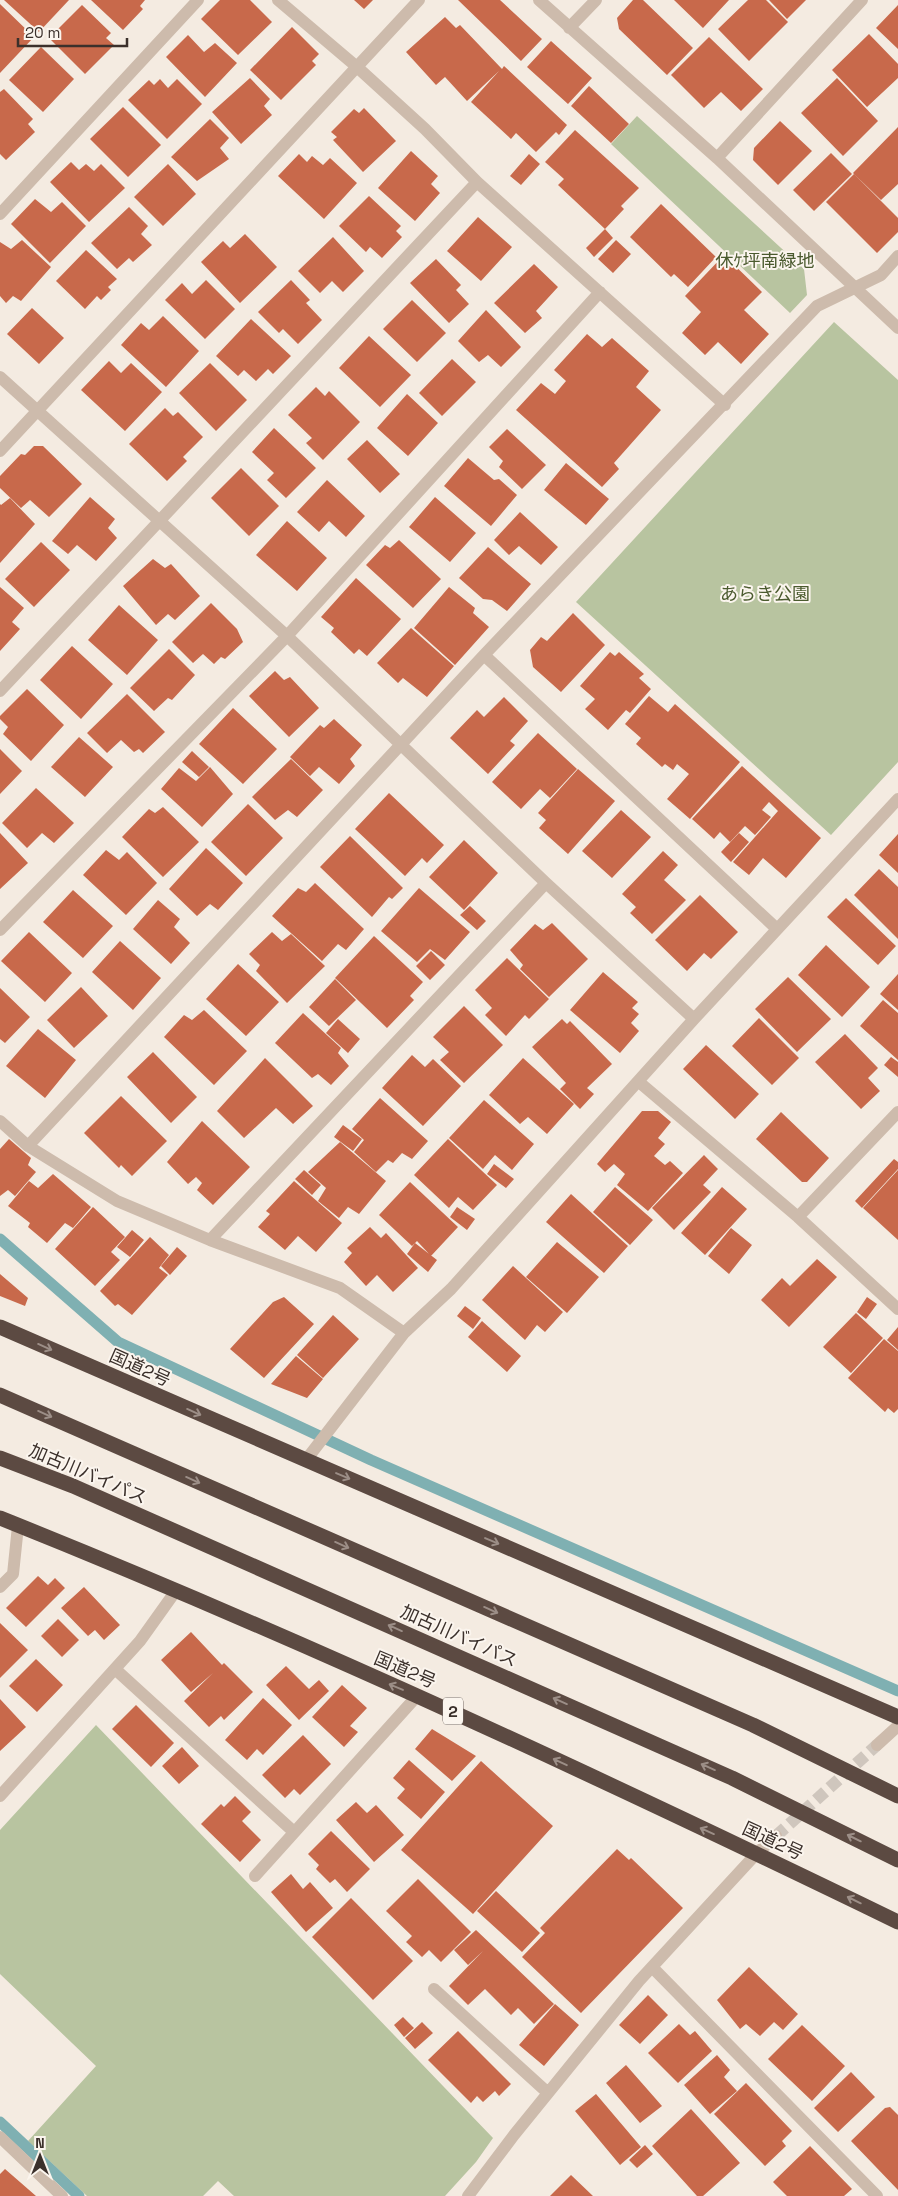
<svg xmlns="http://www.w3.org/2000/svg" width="898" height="2196" font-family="'Space Grotesk','Noto Sans JP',sans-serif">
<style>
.green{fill:#b8c4a0}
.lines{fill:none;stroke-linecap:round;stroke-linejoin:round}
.stream{stroke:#7fb0b2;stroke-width:11}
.building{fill:#c8694b}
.minor-tunnel{stroke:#cfc6bd;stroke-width:12;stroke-dasharray:12 6;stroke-linecap:butt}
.minor{stroke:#cdbbac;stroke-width:12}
.highway{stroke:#5c4a42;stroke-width:15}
.oneway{stroke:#9c8e87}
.labels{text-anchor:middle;stroke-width:4;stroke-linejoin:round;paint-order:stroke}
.shield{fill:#fbf5ee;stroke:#756b66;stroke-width:1}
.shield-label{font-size:16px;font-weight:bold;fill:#3b302b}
.park-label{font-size:18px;fill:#4a5a2e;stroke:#fbf5ee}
.street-label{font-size:18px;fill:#3b302b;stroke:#fbf5ee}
</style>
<rect width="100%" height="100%" fill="#f4ebe1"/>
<path class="green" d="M637,116L804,269L807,295L790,313L611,144Z
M834,322L898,380V762L831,835L576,602Z
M96,1725L493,2138L476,2162L445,2196H234L218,2181L203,2196H87L28,2141L96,2066L0,1974V1830Z"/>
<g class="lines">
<path class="stream" d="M0,1239L118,1342L371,1460L898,1691
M0,2122L79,2196"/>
</g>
<path class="building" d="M4,0H69L39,32Z
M91,0H145L140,6L143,9L123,30Z
M220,0H250L272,22L238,55L201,19Z
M354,0H373L364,9Z
M458,0H500L542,39L521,61Z
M633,0H643L693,48L667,75L619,29L617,18Z
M674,0H729L703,28Z
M748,0H766L788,22L749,61L718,29Z
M769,0H806L787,19Z
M0,4L34,37L0,73Z
M82,5L111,33L106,38L114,45L85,74L49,38Z
M898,5V49L876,28Z
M445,17L456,28L460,25L502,69L504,66L567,125L559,135L556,132L536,152L516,133L511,139L471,102L499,71L467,101L445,77L436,85L406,52Z
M292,27L319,54L312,61L316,65L281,100L250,70Z
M869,34L898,64V78L867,107L832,70Z
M188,35L204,52L215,43L237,63L205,97L166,57Z
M709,37L763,89L741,111L721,92L704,108L671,75Z
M551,41L592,78L568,104L527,67Z
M41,47L74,79L43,112L9,80Z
M250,78L270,99L264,106L272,115L241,144L212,112Z
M837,78L878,121L843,156L801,113Z
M160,79L168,88L177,79L202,104L167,139L128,100L149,80L154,85Z
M589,86L629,124L611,143L571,106Z
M4,89L33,119L28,124L35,132L6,160L0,154V92Z
M123,107L161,145L128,177L90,139Z
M364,108L396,141L363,172L333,140L337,137L331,132L354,109L359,113Z
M210,119L229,138L220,148L229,159L197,181L171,157Z
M780,121L812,151L778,185L753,160L754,148Z
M898,127V184L881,200L853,173Z
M575,130L639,188L621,206L624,209L605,229L558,185L564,179L545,162Z
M411,151L438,176L431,184L440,193L415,221L378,188Z
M831,153L852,174L814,211L793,190Z
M299,154L307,162L312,156L323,165L330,158L357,183L324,219L278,176Z
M529,154L540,164L521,185L510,176Z
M71,162L79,170L86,164L94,171L101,164L125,188L89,222L50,182Z
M168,164L196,194L163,226L134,197Z
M854,174L898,218V232L877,253L826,202Z
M369,196L401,226L396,231L402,237L382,258L370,247L366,252L339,226Z
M35,199L51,212L62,202L86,226L50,263L11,224Z
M661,204L716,257L688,287L674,274L671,277L630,237Z
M129,207L148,226L141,234L152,245L133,262L129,258L117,269L91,243Z
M478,217L512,247L481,281L447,251Z
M605,229L613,238L594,257L586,248Z
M245,234L277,267L240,303L201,262L223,241L230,248Z
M333,237L364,271L343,292L332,281L320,293L298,271Z
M22,240L51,267L21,301L13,296L6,303L0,296V242L11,249Z
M616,240L631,254L613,273L598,259Z
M86,250L117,279L108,287L111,290L101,300L97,296L85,309L56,281Z
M724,255L762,292L744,310L769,334L741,364L718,342L705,355L682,333L701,312L685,296Z
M436,259L461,285L456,290L469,304L449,323L410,283Z
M534,264L558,287L536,311L542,318L525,333L494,303Z
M206,280L235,309L205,339L165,300L182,283L192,294Z
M291,280L310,300L306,303L322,320L298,344L283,329L279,333L258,312Z
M412,300L446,333L417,362L383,329Z
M32,308L64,338L39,364L7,334Z
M486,310L521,347L501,367L488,355L479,362L458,341Z
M163,316L199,351L166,387L121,345L141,323L149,330Z
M251,319L291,356L273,374L268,369L256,381L244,370L238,376L216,356Z
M587,334L602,347L612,338L649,371L636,387L661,410L614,463L619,469L602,487L516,410L541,383L555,394L566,381L554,370Z
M369,336L411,375L380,407L339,368Z
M452,359L476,382L442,416L419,393Z
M109,361L121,373L131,363L162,392L125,431L81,390Z
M210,363L247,400L216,431L179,393Z
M316,387L325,396L329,391L360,422L323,460L306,443L312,438L288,415Z
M407,394L438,423L408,456L377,428Z
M165,408L173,416L178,412L203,437L183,457L187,461L167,481L129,444Z
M274,428L316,468L286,498L267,480L274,473L252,452Z
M507,429L546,465L522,489L499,467L503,461L489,447Z
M367,440L400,474L380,493L347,459Z
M34,446H43L82,484L49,517L30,500L21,508L0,488V476L21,454L25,455Z
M468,458L494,480L499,479L517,495L491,526L444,486Z
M566,463L609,499L586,525L544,490Z
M241,468L279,506L249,536L211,498Z
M327,480L365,516L346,537L329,521L319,532L297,512Z
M90,497L115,519L108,528L117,538L96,561L77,545L68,554L52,541Z
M435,497L476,533L450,562L409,527Z
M10,498L35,524L0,563V504L1,505Z
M520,512L558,547L541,565L519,546L509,555L494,540Z
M287,521L327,558L297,591L256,555Z
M399,540L441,579L413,608L366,565L385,545L390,548Z
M41,542L70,570L34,607L5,579Z
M488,547L531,584L507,611L492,600L483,599L459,578Z
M153,559L165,568L171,564L200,596L175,620L168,614L156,625L123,586Z
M356,578L401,619L367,656L359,649L354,654L331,632L334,628L321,617Z
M0,587L24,608L12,622L20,629L0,651Z
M449,587L475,608L473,613L489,627L455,665L414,628Z
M211,603L237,629L243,642L225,659L221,657L214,664L203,654L193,663L172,642Z
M119,605L158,640L127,675L88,640Z
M573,613L605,645L561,692L533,667L530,650L541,637L547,641Z
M411,628L454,666L427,697L403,678L398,683L377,663Z
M72,646L113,684L81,719L40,680Z
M169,649L195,675L172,700L168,698L154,711L130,688Z
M610,652L615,656L619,652L644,674L639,678L651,689L630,713L626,710L608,730L585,709L595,699L580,686Z
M275,671L284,680L290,677L319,708L289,737L249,696Z
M27,689L64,725L31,761L3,734L8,727L0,719V716Z
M127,694L165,732L143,753L139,749L134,752L121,740L107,753L87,733Z
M649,696L668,712L675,704L740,762L690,819L667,799L689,774L677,764L673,770L665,764L662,767L636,744L641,738L625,724Z
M504,697L528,721L510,741L515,745L488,774L450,738L477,710L484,717Z
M233,708L277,749L243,784L199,744Z
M334,719L362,745L350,759L355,766L339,784L319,767L310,776L290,757L320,725L324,728Z
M538,733L577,769L550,798L540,789L521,809L492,782Z
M79,737L113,767L85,797L51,767Z
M0,749L22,771L0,794Z
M192,751L209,767L199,777L182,762Z
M291,759L323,790L297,817L288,810L275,820L252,797Z
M742,766L821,838L786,878L763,858L749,875L733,862L778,811L769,802L762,810L771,817L755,835L745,826L730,842L720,832L714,839L692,819Z
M210,767L233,794L202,827L161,789L179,768L196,781Z
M578,769L615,801L568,854L539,828L546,820L538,813Z
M36,788L74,823L54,843L42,833L27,848L2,823Z
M389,793L444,845L427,863L422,858L405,876L355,829Z
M248,804L283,838L246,876L211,842Z
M163,807L199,842L163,877L122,837L149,809L155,813Z
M621,810L651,837L612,878L582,851Z
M0,833L28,863L0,889Z
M739,833L749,842L731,862L721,852Z
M898,834V873L879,855Z
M350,836L403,888L392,899L389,897L372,917L320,867Z
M464,840L498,873L464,910L429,877Z
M206,848L243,883L218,910L210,904L197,916L169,889Z
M106,850L119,860L127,852L157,883L126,915L83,875Z
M663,851L678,865L664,880L686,900L652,934L630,913L636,907L622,894Z
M879,869L898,887V939L854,895Z
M315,883L364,929L346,950L338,944L322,961L272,916L298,888L306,892Z
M419,888L470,932L445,960L430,949L417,962L381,931Z
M73,890L113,926L83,958L43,922Z
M700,895L738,932L711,959L704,953L687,971L655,940Z
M846,898L896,946L878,965L827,917Z
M158,900L180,919L174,927L190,943L171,964L133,929Z
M470,906L486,921L477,930L460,915Z
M552,923L588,959L549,997L520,969L523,965L510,950L535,924L543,930Z
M29,932L72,973L45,1002L1,961Z
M272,932L282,941L291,934L325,966L287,1003L256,971L260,965L249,954Z
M374,936L423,982L410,996L414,1000L387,1028L335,978Z
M120,941L161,978L133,1010L92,972Z
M826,945L870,987L842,1017L798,975Z
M431,951L445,965L430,980L416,966Z
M507,958L549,999L529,1019L525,1015L506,1036L485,1015L492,1008L475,990Z
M238,964L279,1002L246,1036L206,999Z
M603,972L638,1002L632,1008L639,1014L631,1023L639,1031L620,1053L570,1010Z
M898,974V1010L880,994Z
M788,977L831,1019L797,1052L755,1009Z
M335,979L356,1000L329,1026L309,1007Z
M81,987L108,1016L74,1048L47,1020Z
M0,988L30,1017L5,1043L0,1039Z
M883,1000L898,1013V1060L860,1026Z
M464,1006L503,1045L464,1083L440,1060L449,1052L433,1037Z
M204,1010L247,1051L214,1085L164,1037L184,1015L192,1020Z
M303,1013L341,1048L338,1053L349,1066L331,1085L318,1074L312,1078L275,1043Z
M759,1018L799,1058L772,1085L732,1046Z
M338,1019L360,1039L348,1053L326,1033Z
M562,1019L567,1024L570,1021L612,1064L587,1088L594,1094L580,1109L560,1089L566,1083L532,1047Z
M38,1029L76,1060L45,1098L6,1066Z
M845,1034L878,1068L868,1078L880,1091L861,1109L815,1062Z
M706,1045L759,1094L735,1119L683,1069Z
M153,1052L197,1097L171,1123L127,1077Z
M412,1055L425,1067L433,1059L461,1086L423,1126L382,1088Z
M891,1057L898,1062V1077L884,1065Z
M265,1058L313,1106L293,1124L276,1108L244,1138L217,1111Z
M523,1058L574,1104L547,1134L528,1117L520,1124L489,1095Z
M121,1096L167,1141L132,1176L121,1165L119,1168L84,1133Z
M380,1098L428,1141L412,1159L402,1153L393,1163L388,1160L376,1172L354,1152L364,1140L352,1129Z
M484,1100L534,1144L512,1170L495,1155L483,1169L449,1138Z
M642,1111H658L671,1122L658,1138L665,1144L654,1156L665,1165L670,1161L683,1173L648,1211L617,1185L625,1174L614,1164L605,1172L597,1164Z
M781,1112L829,1158L807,1182H802L756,1139Z
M202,1121L250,1167L213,1205L197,1190L202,1183L196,1177L188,1184L167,1162Z
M343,1125L362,1139L353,1151L334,1137Z
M9,1139L31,1158L28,1165L36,1172L15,1196L8,1190L0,1196V1149Z
M448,1139L497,1185L473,1210L458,1197L449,1208L414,1175Z
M340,1142L386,1181L359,1214L348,1207L339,1218L318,1201L326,1188L308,1172Z
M704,1155L718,1169L703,1185L711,1192L674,1230L652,1208Z
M894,1159L898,1162V1169L862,1208L855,1201Z
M494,1164L514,1179L506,1188L487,1174Z
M304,1170L321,1185L312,1195L295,1179Z
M898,1170V1240L863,1208Z
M53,1174L91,1207L73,1228L65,1223L47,1243L28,1227L30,1223L8,1206L29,1181L38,1188Z
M294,1181L342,1223L316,1252L298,1236L285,1250L258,1227L270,1214L266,1211Z
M410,1182L458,1227L431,1256L417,1241L412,1246L379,1215Z
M615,1187L653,1220L630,1245L593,1212Z
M722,1187L747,1209L705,1255L681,1233Z
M571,1194L628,1246L604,1273L546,1222Z
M93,1207L125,1237L111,1252L120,1260L95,1286L55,1249Z
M457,1207L475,1219L467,1230L450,1217Z
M370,1227L381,1238L386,1233L418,1268L393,1292L377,1275L366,1286L344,1262L352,1253L347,1248Z
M731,1228L752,1245L729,1274L708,1256Z
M132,1230L144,1240L130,1257L117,1247Z
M150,1237L169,1255L159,1268L168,1275L132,1315L118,1304L115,1306L100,1291Z
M557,1242L599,1277L567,1313L526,1277Z
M415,1243L437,1260L428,1272L407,1254Z
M177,1247L187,1256L170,1275L161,1266Z
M817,1259L837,1277L789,1327L761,1300L782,1278L790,1286Z
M513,1266L563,1312L545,1332L537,1325L525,1340L482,1300Z
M0,1274L28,1298L25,1306L0,1296Z
M284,1297L314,1324L264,1378L230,1349L273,1302Z
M867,1297L877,1304L866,1319L857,1312Z
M465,1306L481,1318L473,1329L457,1316Z
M856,1313L883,1338L851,1373L823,1347Z
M333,1315L359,1339L323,1378L297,1355Z
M482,1321L521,1356L507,1372L468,1337Z
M898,1327V1350L887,1340Z
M884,1339L898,1351V1409L894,1413L888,1408L885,1412L848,1378Z
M296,1356L323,1379L307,1398L271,1384Z
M38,1576L48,1585L55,1578L65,1588L26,1627L6,1608Z
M84,1587L120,1625L104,1640L95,1630L88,1636L61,1608Z
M58,1619L79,1640L62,1657L41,1636Z
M0,1623L28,1650L0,1678Z
M191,1632L222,1665L224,1663L253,1692L224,1720L221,1716L209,1727L184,1701L213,1673L191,1692L161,1660Z
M36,1659L63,1685L37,1712L9,1686Z
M286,1666L309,1689L319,1680L329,1691L299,1720L266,1685Z
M342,1685L367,1708L350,1726L358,1732L344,1747L312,1717Z
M263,1698L292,1725L263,1755L257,1749L247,1760L225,1740Z
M0,1699L26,1727L0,1751Z
M136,1705L174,1743L151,1767L112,1729Z
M432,1729L476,1756L452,1781L415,1749Z
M303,1735L331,1764L300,1795L294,1789L285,1798L262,1775Z
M182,1747L199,1766L179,1784L162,1766Z
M409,1760L445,1792L421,1819L397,1798L405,1789L393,1778Z
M481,1761L553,1826L473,1914L401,1850Z
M235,1796L251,1812L242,1821L261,1840L240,1862L201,1824L221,1804L224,1807Z
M356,1802L367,1813L376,1805L404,1835L374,1862L336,1820Z
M331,1831L370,1869L347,1892L335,1879L330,1883L316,1869L319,1865L308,1854Z
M617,1849L629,1860L631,1858L683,1908L581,2013L522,1957L545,1933L540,1928Z
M291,1874L303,1889L310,1882L333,1908L306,1932L271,1892Z
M418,1879L471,1932L441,1962L429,1950L422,1957L406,1942L412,1936L386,1911Z
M496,1891L540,1933L522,1952L477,1911Z
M351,1898L413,1961L373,2000L312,1937Z
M476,1930L554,2004L534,2024L518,2008L511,2015L485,1989L468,2005L449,1986L483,1951L468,1965L454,1950Z
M749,1967L798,2014L783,2030L774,2022L760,2036L746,2024L740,2029L717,2000Z
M648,1995L668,2015L640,2044L619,2025Z
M555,2004L579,2025L544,2066L519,2045Z
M403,2017L414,2028L404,2037L394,2025Z
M422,2022L433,2033L415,2049L405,2038Z
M679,2024L690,2035L695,2031L712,2051L678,2083L648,2053Z
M802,2025L845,2066L812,2101L768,2059Z
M458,2031L511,2084L499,2096L495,2091L483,2102L477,2096L471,2103L428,2060Z
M717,2055L730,2070L724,2077L737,2091L710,2114L684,2085Z
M626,2065L662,2106L640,2123L606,2083Z
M851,2072L875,2097L838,2132L814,2108Z
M746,2083L792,2131L782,2141L786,2146L765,2166L714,2114Z
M596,2094L641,2147L620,2165L575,2111Z
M890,2107L898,2115V2190L851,2141L885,2108Z
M691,2109L740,2163L703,2196H697L652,2146Z
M645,2145L653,2154L637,2168L629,2160Z
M810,2146L852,2189L844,2196H787L773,2182Z
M5,2169L36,2196H0V2174Z
M571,2175L593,2196H550Z"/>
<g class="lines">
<path class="minor-tunnel" d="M776,1836L877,1745"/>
<path class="minor" d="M278,0L357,67L425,129L477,182L725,405
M539,0L717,158L898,328
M569,28L596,0
M717,158L862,0
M0,214L198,0
M0,377L287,636L546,883L694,1019
M0,451L419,0
M484,655L777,929
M0,691L477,182
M0,930L287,636L600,292
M639,1082L798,1217L898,1309
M0,1121L28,1146L117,1201L210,1240L340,1288L404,1333
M28,1146L484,655L817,306L881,275L898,256
M798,1217L898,1112
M210,1240L546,883
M306,1460L404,1333L451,1289L694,1019L898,799
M0,1587L13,1574L18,1526
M115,1669L294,1832
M877,1745L898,1726
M0,1796L140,1641L175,1592
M255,1876L417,1696
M652,1967L877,2196
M434,1989L548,2093
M0,2137L62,2196
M468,2196L514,2135L639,1981L757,1853L776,1836"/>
<path class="highway" d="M0,1327L898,1717
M0,1395L753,1725L898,1796
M0,1458L73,1486L732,1778L898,1860
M0,1518C305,1640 603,1779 898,1922"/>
</g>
<defs><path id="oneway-shaft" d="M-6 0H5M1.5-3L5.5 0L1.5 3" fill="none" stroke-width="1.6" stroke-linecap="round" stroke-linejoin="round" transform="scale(1.25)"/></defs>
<g class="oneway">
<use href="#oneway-shaft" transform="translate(45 1347) rotate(24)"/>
<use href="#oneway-shaft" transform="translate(194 1412) rotate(24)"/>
<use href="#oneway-shaft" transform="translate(45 1414) rotate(24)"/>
<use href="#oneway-shaft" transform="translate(343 1476) rotate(23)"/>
<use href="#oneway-shaft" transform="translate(193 1480) rotate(24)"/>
<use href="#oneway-shaft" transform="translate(492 1541) rotate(23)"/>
<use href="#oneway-shaft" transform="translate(342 1545) rotate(24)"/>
<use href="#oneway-shaft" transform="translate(491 1610) rotate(24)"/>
<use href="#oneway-shaft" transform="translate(395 1628) rotate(-156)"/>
<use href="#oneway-shaft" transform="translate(396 1687) rotate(-157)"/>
<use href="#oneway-shaft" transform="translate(560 1701) rotate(-156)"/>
<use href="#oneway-shaft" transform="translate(560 1762) rotate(-155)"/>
<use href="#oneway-shaft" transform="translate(708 1767) rotate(-156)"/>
<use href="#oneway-shaft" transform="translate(707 1831) rotate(-156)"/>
<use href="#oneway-shaft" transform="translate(854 1838) rotate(-154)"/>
<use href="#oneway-shaft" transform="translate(854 1900) rotate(-154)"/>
</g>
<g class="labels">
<rect class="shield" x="443" y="1697.5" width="20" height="27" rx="4"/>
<g class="shield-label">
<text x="453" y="1717">2</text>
</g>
<g class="park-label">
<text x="765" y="267">休ｹ坪南緑地</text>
<text x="765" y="600">あらき公園</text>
</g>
<g class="street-label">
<text transform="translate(140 1368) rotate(24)" y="6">国道2号</text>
<text transform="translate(88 1474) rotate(23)" y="6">加古川バイパス</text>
<text transform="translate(459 1636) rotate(24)" y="6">加古川バイパス</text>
<text transform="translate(405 1670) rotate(23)" y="6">国道2号</text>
<text transform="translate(773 1841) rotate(25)" y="6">国道2号</text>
</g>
</g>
<g transform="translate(40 2156)" stroke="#fbf5ee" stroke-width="4" paint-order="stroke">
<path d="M0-4L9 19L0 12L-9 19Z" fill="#3b302b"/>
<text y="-8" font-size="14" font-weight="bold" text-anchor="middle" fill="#3b302b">N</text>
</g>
<path d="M18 38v8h109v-8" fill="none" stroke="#3b302b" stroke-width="2.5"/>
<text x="25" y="38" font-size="15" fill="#3b302b" stroke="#fbf5ee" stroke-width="4" paint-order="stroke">20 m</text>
</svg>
